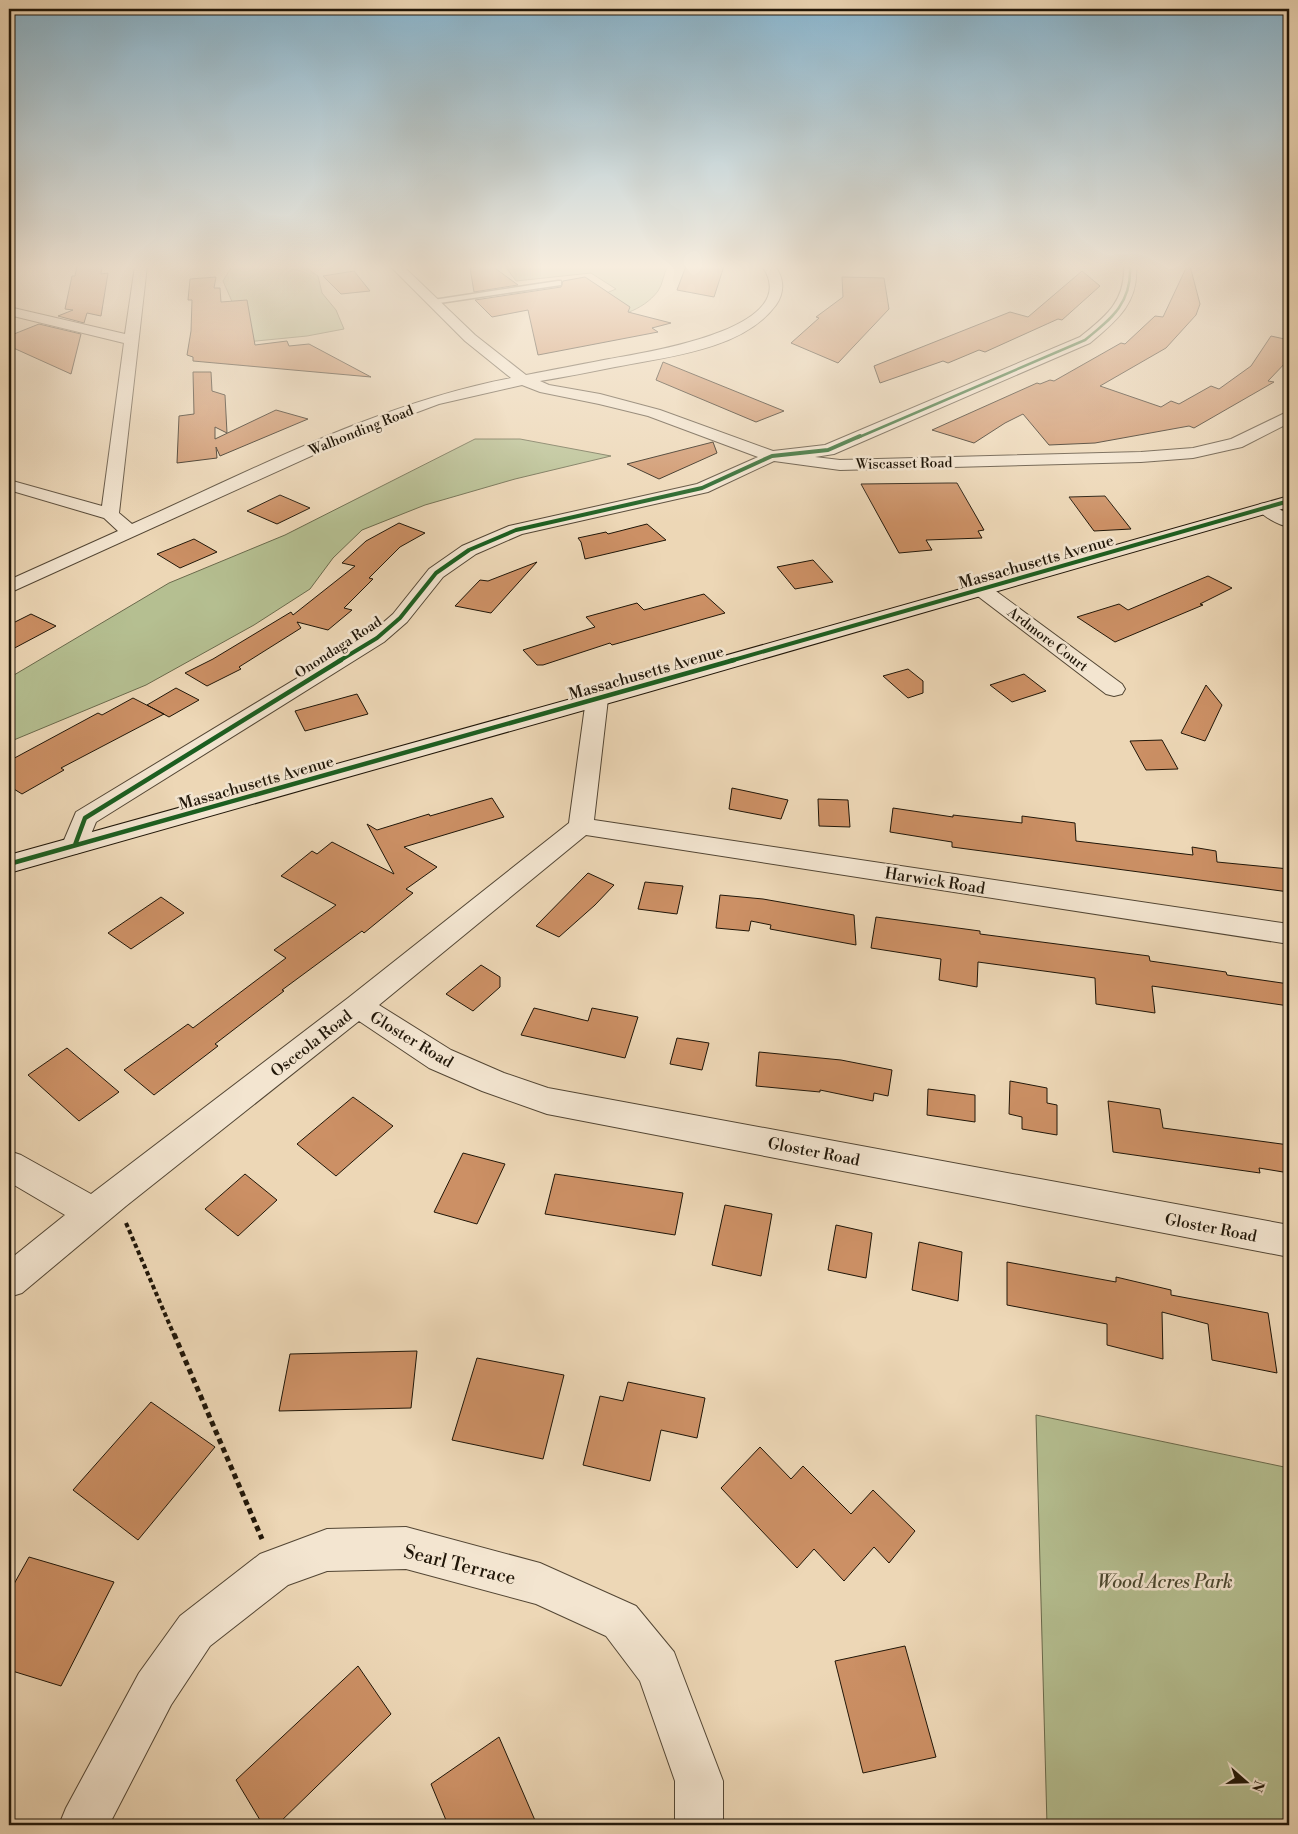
<svg xmlns="http://www.w3.org/2000/svg" width="1298" height="1834" font-family="'Libre Bodoni',serif">
<style>
.green{fill:#b5bf91;stroke:#6a6a4c}
.building{fill:#cc9065;stroke:#201608}
.lines{fill:none;stroke-linecap:round;stroke-linejoin:round}
.service-casing{stroke:#534634;stroke-width:3}
.minor-casing{stroke:#534634;stroke-width:2}
.secondary-casing{stroke:#201608;stroke-width:2}
.path-far1{stroke:#201608;stroke-width:4;stroke-dasharray:4.5 3;stroke-linecap:butt}
.path{stroke:#201608;stroke-width:5;stroke-dasharray:5.5 4;stroke-linecap:butt}
.service{fill:#f3e5d0;fill-rule:evenodd}
.minor{fill:#f3e5d0;fill-rule:evenodd}
.secondary{fill:#f3e5d0;fill-rule:evenodd}
.cycleway-far2-casing{stroke:#f3e5d0;stroke-width:4.5}
.cycleway-far1-casing{stroke:#f3e5d0;stroke-width:5.5}
.cycleway-casing{stroke:#f3e5d0;stroke-width:8}
.cycleway-far2{stroke:#1b5e20;stroke-width:2.5}
.cycleway-far1{stroke:#1b5e20;stroke-width:4}
.cycleway{stroke:#1b5e20;stroke-width:4.5}
.labels{text-anchor:middle;stroke-width:5;stroke-linejoin:round;paint-order:stroke}
.far-street-label{font-size:14px;fill:#201608;stroke:#f3e5d0}
.street-label{font-size:16px;fill:#201608;stroke:#f3e5d0}
.near-street-label{font-size:19px;fill:#201608;stroke:#f3e5d0}
.near-park-label{font-size:19px;font-style:italic;fill:#4d4931;stroke:#f3e5d0}
</style>
<rect width="100%" height="100%" fill="#edd7b6"/>
<filter id="stains"><feTurbulence type="fractalNoise" baseFrequency=".004" numOctaves="4"/><feColorMatrix values="0 0 0 0 .2 0 0 0 0 .09 0 0 0 0 .02 0 0 0 .5 -.17"/></filter>
<radialGradient id="worn" r=".72"><stop offset=".6" stop-color="#630" stop-opacity="0"/><stop offset="1" stop-color="#630" stop-opacity=".3"/></radialGradient>
<path class="green" d="M232,266H304L318,276L322,293L336,310L344,329L307,336L236,343L237,313L223,281Z
M505,266H668C663,274 663,284 658,291C642,312 617,316 594,323L597,297L616,289L591,273L516,281Z
M475,439H520L611,456L515,479L425,505L362,530L333,558L310,589L254,625L146,685L9,742V678L169,583L285,535Z
M1036,1415L1289,1468V1825H1047Z"/>
<path class="building" d="M77,266H102L101,274L108,273L101,316L87,313L84,323L58,316L73,310L65,309L72,276H75Z
M484,266H492L518,285L474,292L470,268Z
M686,266H724L714,297L677,290Z
M1187,266H1190L1200,304L1196,315L1166,348L1100,386L1161,407L1171,401L1179,404L1211,386L1219,389L1251,366L1271,336L1289,340V359L1268,381L1274,382L1194,428L1189,426L1095,443L1049,445L1023,414L1005,423L974,443L932,430L1037,383L1040,384L1050,380L1054,381L1121,343L1125,344L1155,316L1163,317Z
M354,271L370,291L341,294L323,276Z
M1082,271L1100,286L1062,320L1058,319L985,352L979,350L948,363L943,361L880,383L874,366L1010,312L1028,317Z
M216,277L214,288H220L221,302L247,300L255,345L287,341L289,346L309,344L371,377L193,361V357L187,355L191,331L192,300H188L190,279Z
M585,277L630,307L628,312L671,323L652,328L658,332L538,355L528,310L492,317L475,300L561,287L563,281Z
M842,277L884,278L889,309L838,363L791,343L819,318L816,317L843,297Z
M39,324L81,334L71,374L9,346V336Z
M663,362L784,411L756,422L656,380Z
M193,372H211L212,391L225,395L227,433L215,427V439L276,410L308,419L220,456L216,447L217,458L177,463L179,416L194,414Z
M713,442L717,453L659,479L627,464Z
M948,483H957L984,530L978,531L982,538L926,540L932,550L899,553L861,484Z
M280,495L310,508L277,524L247,511Z
M1105,496L1131,529L1094,531L1069,497Z
M399,523L425,533L400,547L369,578L373,579L344,608L352,610L328,630L297,622L301,628L239,667L241,669L207,686L185,673L213,659L291,612L293,615L355,566L342,563L366,541Z
M647,524L666,540L585,559L581,542L578,538L606,532L608,534Z
M194,539L217,552L180,568L157,554Z
M813,560L833,582L795,589L777,567Z
M537,562L491,613L455,606L480,580L488,581Z
M1208,576L1232,588L1200,604L1203,605L1115,642L1077,617L1119,604L1128,610Z
M704,594L725,613L612,645L610,643L543,665H537L523,650L595,627L586,617L637,603L644,610Z
M31,614L56,626L9,651V625Z
M908,669L923,681V693L908,698L883,676Z
M1024,674L1046,691L1012,702L990,685Z
M1206,685L1222,705L1205,741L1181,733Z
M176,688L199,700L169,717L147,705Z
M357,694L368,714L305,731L295,711Z
M133,698L164,714L61,768L64,770L22,794L9,786V761L98,713L102,715Z
M1162,740L1178,769L1146,770L1130,741Z
M732,788L788,800L781,819L729,809Z
M492,798L504,817L404,847L437,867L406,889L413,893L364,933L362,931L282,990L284,991L215,1044L218,1046L154,1095L124,1070L188,1024L193,1028L286,958L274,950L336,905L281,876L312,851L317,854L332,842L394,874L367,824L377,830L429,814L430,816Z
M818,799L848,800L850,827L819,826Z
M893,808L953,817V815L1022,823V816L1075,823L1076,841L1193,855L1192,847L1216,851L1217,862L1289,869V892L952,847V842L890,832Z
M588,873L614,885L595,905L559,937L536,926Z
M645,882L683,886L677,914L638,909Z
M720,895L763,899L854,915L856,945L770,929L771,925L751,921L749,931L716,928Z
M161,897L184,913L131,949L108,933Z
M876,917L980,931V934L1149,956L1150,961L1226,972L1227,975L1289,984V1006L1152,986L1155,1013L1096,1004L1095,978L978,962L977,987L939,980L941,959L871,948Z
M481,965L500,977V987L473,1011L446,994Z
M534,1008L588,1021L592,1008L638,1017L625,1058L521,1035Z
M677,1038L709,1043L702,1070L670,1064Z
M67,1048L119,1092L79,1121L28,1075Z
M759,1052L841,1060L892,1070L888,1096L874,1093L873,1101L820,1090V1092L756,1086Z
M1010,1081L1047,1088V1103L1057,1105V1135L1022,1129V1117L1009,1114Z
M928,1089L975,1095V1122L927,1115Z
M353,1097L393,1126L336,1176L297,1144Z
M1108,1101L1160,1109L1163,1128L1289,1145V1173L1259,1168L1260,1173L1113,1152Z
M463,1153L505,1164L477,1224L434,1212Z
M245,1174L277,1200L238,1236L205,1209Z
M555,1174L683,1193L675,1235L545,1214Z
M725,1205L772,1214L761,1276L712,1265Z
M836,1225L872,1233L866,1278L828,1270Z
M919,1242L962,1252L958,1301L912,1290Z
M1007,1262L1116,1282V1277L1171,1290V1295L1268,1313L1277,1373L1212,1360L1208,1324L1162,1312L1163,1359L1107,1345V1324L1007,1305Z
M417,1351L411,1408L279,1411L290,1354Z
M477,1358L564,1375L543,1459L452,1440Z
M628,1382L705,1398L697,1438L661,1430L650,1481L583,1465L600,1396L623,1401Z
M151,1402L215,1447L138,1540L73,1490Z
M760,1447L791,1479L803,1466L851,1514L873,1490L915,1531L889,1563L874,1547L844,1581L814,1549L797,1568L721,1488Z
M29,1557L114,1582L61,1686L9,1670V1593Z
M905,1646L936,1757L863,1773L835,1661Z
M358,1666L391,1714L277,1825H263L236,1780Z
M499,1737L537,1825H448L431,1784Z"/>
<g class="lines">
<g class="service-casing">
<path id="service" d="M558,281H561V285L433,304L429,302L433,300Z"/>
</g>
<g class="minor-casing">
<path id="minor" d="M135,266H147L119,513L132,524C255,469 379,403 511,378L465,341L390,266H403L475,335L526,375C554,370 582,364 609,359C643,353 807,329 762,266H775C784,278 785,292 776,305C743,350 666,357 615,367C590,372 565,377 540,381L549,385L600,394L660,410L773,451L825,445L1080,337C1106,316 1125,302 1124,266H1136C1139,303 1116,321 1090,343L834,454L815,457L840,460L1141,452L1193,448L1231,439L1289,411V423L1242,447L1193,458L1141,462L840,470L774,461L708,492L522,534L476,554L443,577L407,622L384,642L96,822L84,851L75,854L66,851L62,845L76,812L370,634L393,614L429,569L462,546L509,526L697,484L758,457L648,416L599,404L540,392L522,385L439,404L364,432L9,593V580L118,531L104,518L9,490V480L102,506L124,343L9,315V307L125,334Z
M1266,503L1289,514V527C1279,525 1263,517 1257,508L1260,504Z
M982,584L989,586L1122,684L1125,689L1122,694L1114,696L1106,694L975,594L972,590L975,586Z
M597,692L605,694L608,699L594,820L1289,924V944L586,835L379,1005L451,1050L504,1073L548,1088L1289,1225V1257L547,1114L482,1091L429,1068L359,1021L126,1206L22,1293L9,1297V1260L65,1215L9,1182V1151L21,1155L91,1194L348,998L569,823L586,699L589,694Z
M406,1527L540,1563L636,1606L674,1652L680,1668L723,1781V1825H675V1781L640,1681L606,1636L536,1604L406,1569L327,1571L288,1585L210,1646L171,1705L109,1825H59L66,1808L139,1673L180,1616L260,1554L327,1529Z"/>
</g>
<g class="secondary-casing">
<path id="secondary" d="M1289,496V507L648,692L9,873V855L632,682Z"/>
</g>
<path class="path-far1" d="M126,1223L174,1335"/>
<path class="path" d="M174,1334L262,1539"/>
<use href="#service" class="service"/>
<use href="#minor" class="minor"/>
<use href="#secondary" class="secondary"/>
<g class="cycleway-far2-casing">
<path id="cycleway-far2" d="M857,438L1085,340C1111,319 1132,303 1130,266"/>
</g>
<g class="cycleway-far1-casing">
<path id="cycleway-far1" d="M339,661L377,638L400,618L436,573L469,550L516,530L702,488L772,456L828,450L860,436
M730,661L1289,501"/>
</g>
<g class="cycleway-casing">
<path id="cycleway" d="M75,845L85,818L341,660
M9,864L734,660"/>
</g>
<use href="#cycleway-far2" class="cycleway-far2"/>
<use href="#cycleway-far1" class="cycleway-far1"/>
<use href="#cycleway" class="cycleway"/>
</g>
<linearGradient id="sky" x2="0" y2="1"><stop stop-color="#88b6d0"/><stop offset="0.51" stop-color="#f7edde"/><stop offset="1" stop-color="#f7edde" stop-opacity="0"/></linearGradient>
<rect width="1298" height="523" fill="url(#sky)"/>
<g class="labels">
<g class="far-street-label">
<text transform="translate(361 430) rotate(-22)" y="5">Walhonding Road</text>
<text transform="translate(904 463) rotate(-1)" y="5">Wiscasset Road</text>
<text transform="translate(1048 639) rotate(37)" y="5">Ardmore Court</text>
<text transform="translate(338 647) rotate(-33)" y="5">Onondaga Road</text>
</g>
<g class="street-label">
<text transform="translate(1036 561) rotate(-16)" y="6">Massachusetts Avenue</text>
<text transform="translate(646 672) rotate(-16)" y="6">Massachusetts Avenue</text>
<text transform="translate(256 782) rotate(-16)" y="6">Massachusetts Avenue</text>
<text transform="translate(935 880) rotate(9)" y="6">Harwick Road</text>
<text transform="translate(412 1039) rotate(31)" y="6">Gloster Road</text>
<text transform="translate(311 1043) rotate(-38)" y="6">Osceola Road</text>
<text transform="translate(814 1151) rotate(11)" y="6">Gloster Road</text>
<text transform="translate(1211 1227) rotate(11)" y="6">Gloster Road</text>
</g>
<g class="near-street-label">
<text transform="translate(460 1564) rotate(14)" y="7">Searl Terrace</text>
</g>
<g class="near-park-label">
<text x="1165" y="1588">Wood Acres Park</text>
</g>
</g>
<rect width="1298" height="1834" fill="none" stroke="#edd7b6" stroke-width="30"/>
<rect x="10" y="10" width="1278" height="1814" fill="none" stroke="#201608" stroke-width="2.5"/>
<rect x="15" y="15" width="1268" height="1804" fill="none" stroke="#201608"/>
<g transform="translate(1246 1782) rotate(110)" stroke="#f3e5d0" stroke-width="4" paint-order="stroke">
<path d="M0-4L9 19L0 12L-9 19Z" fill="#201608"/>
<text y="-8" font-size="14" font-weight="bold" text-anchor="middle" fill="#201608">N</text>
</g>
<rect width="100%" height="100%" filter="url(#stains)"/>
<rect width="100%" height="100%" fill="url(#worn)"/>
</svg>
